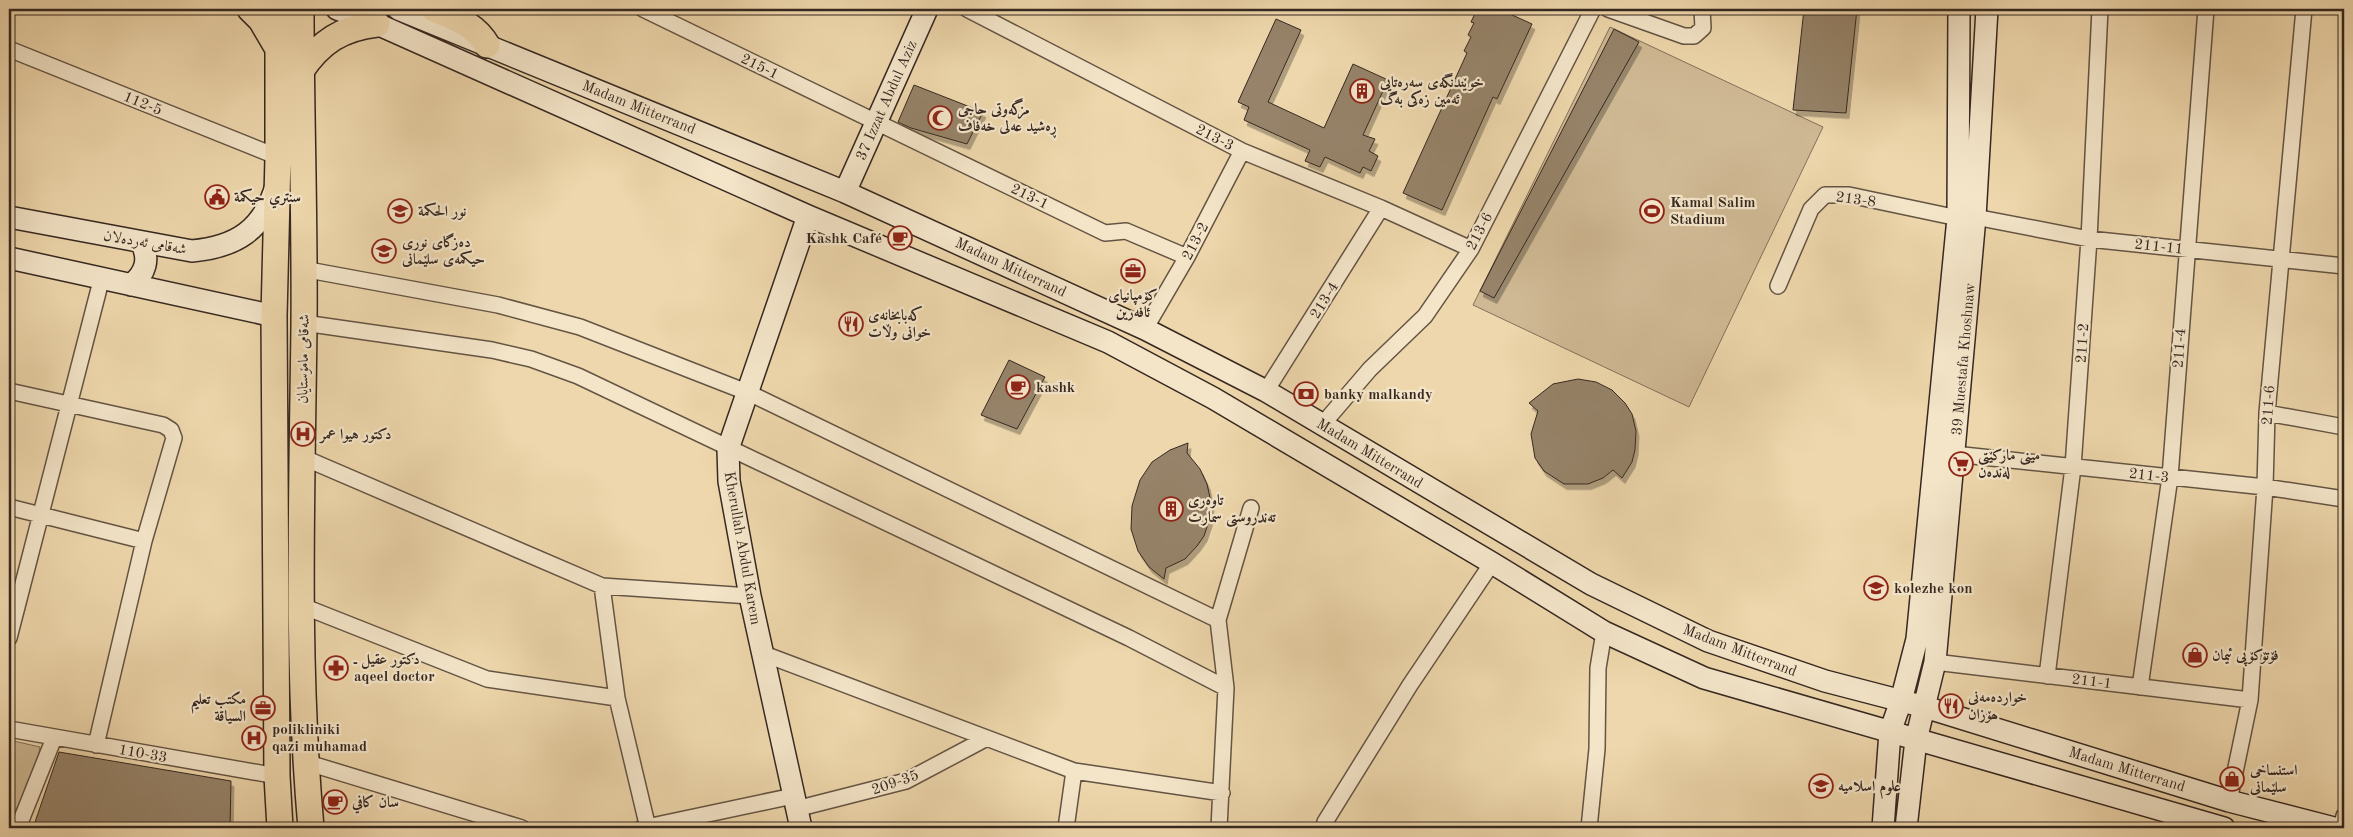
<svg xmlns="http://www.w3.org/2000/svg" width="2353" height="837" font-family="'Old Standard TT',Amiri,serif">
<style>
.green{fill:#cfb994;stroke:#82705a}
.building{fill:#968369;stroke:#362821;filter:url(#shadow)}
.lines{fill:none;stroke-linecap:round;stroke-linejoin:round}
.street-casing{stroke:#645444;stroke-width:18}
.secondary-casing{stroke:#362821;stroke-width:24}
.primary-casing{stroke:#362821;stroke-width:28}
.street{stroke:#f4e5c9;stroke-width:15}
.secondary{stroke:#f4e5c9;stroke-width:21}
.primary{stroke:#eed7ac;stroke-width:25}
.labels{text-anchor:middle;stroke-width:4.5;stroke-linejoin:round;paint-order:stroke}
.street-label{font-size:15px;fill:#362821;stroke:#f4e5c9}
.poi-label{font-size:15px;font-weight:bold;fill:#362821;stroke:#f4e5c9;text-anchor:start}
</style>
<defs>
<filter id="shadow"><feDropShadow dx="3" dy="5.5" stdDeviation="0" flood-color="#0004"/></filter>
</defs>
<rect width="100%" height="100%" fill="#eed7ac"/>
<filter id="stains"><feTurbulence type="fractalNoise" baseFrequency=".004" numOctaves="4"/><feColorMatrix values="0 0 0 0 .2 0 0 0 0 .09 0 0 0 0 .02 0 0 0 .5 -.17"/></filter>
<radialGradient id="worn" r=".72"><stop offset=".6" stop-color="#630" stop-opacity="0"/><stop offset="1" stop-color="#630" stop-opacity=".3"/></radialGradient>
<path class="green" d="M1610,27L1823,127L1689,407L1473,305Z
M9,740L40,747C36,770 28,800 9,816Z"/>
<path class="building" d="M1477,9H1499L1532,24L1497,99L1493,97L1442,210L1403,193L1467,53L1464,51L1471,37L1468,35L1474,23L1471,22Z
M1804,9H1857L1846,113L1793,110Z
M1276,19L1301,30L1268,102L1324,128L1353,64L1388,80L1363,135L1375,139L1369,151L1378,156L1371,171L1363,167L1360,173L1325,157L1320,167L1305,161L1310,150L1244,120L1249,107L1238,102Z
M1614,29L1639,42L1494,298L1480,291Z
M914,85L983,112L967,144L911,128L898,122Z
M1009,360L1045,377L1017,429L981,415Z
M1578,379L1596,382L1612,390L1625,403L1632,414L1636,431L1635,450L1632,462L1622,478L1613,470L1603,478L1588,484H1564L1544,471L1535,458L1531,434L1538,411L1529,403L1553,384Z
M1188,443L1187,453L1200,469L1207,484L1211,502L1210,518L1204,536L1197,546L1185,559L1166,568L1164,579L1149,567L1138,551L1131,529L1132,506L1140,480L1152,462L1170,450Z
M59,752L231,781L230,828H33Z"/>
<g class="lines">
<g class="street-casing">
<path id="street" d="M643,9L1105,233L1126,231L1187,257
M967,9L1242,151L1381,208L1471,249
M1608,9L1684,36H1694L1703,28L1702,9
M9,49L278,157
M1975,217L2089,239L2344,266
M303,269L498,305L580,327L749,393L1218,620
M1778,286L1811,209L1825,195H1849L1958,218
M304,323L492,350L531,359L578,376L1129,638L1226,688
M1145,329L1187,257L1242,151
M9,391L163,425L171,430L174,438L144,541L96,745
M1266,391L1381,208
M2267,413L2344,427
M1322,425L1370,369L1425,316L1471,249L1593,9
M1954,454L2265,487L2344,499
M302,457L602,586L750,596
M9,507L144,541
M602,586L617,698L648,828
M300,605L487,679L617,698
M9,638L102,277
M764,654L1074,771L1222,793
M1935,662L2250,700
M2047,676L2073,467L2089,239L2100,9
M2140,687L2170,477L2206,9
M9,729L277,776
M305,762L522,828
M2229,801L2250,700L2265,487L2267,413L2304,9
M796,809L906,781L987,738
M18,828L54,738
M642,828L793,796
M1066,828L1074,771
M1219,828L1226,688L1218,620L1251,508
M1324,828L1325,822L1410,685L1492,563
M1589,828L1597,749L1598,668L1604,632
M2341,828L2344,816"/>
</g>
<g class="secondary-casing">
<path id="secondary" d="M337,9L377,24L808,216L1108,342L1213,398L1492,563L1604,632L1704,678L2224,828
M398,9L845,192L1145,329L1266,391L1591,584L1708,641L1825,681L1925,707L2229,801L2334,828
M845,192L927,9
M9,217L192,251C236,247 263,230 276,186
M9,258L274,316
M131,285C146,273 150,259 141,242
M801,828L750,596L729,481L728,449L808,216
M1883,828L1890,732L1901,701L1917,639L1958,218L1959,9
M1906,828L1916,740L1935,662L1975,217L1987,9"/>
</g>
<g class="primary-casing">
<path id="primary" d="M250,9L261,20L278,49
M278,9V157L274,316L277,776L280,828
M301,9C301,114 305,220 304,326C302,495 296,660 311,828
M434,9C455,18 475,24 487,45
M301,71C320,42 342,28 377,24"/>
</g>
<use href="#street" class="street"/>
<use href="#secondary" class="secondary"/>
<use href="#primary" class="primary"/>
</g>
<defs>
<g id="building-ring" transform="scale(1.25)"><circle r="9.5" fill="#f4e5c9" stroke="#8f2418" stroke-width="1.5"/><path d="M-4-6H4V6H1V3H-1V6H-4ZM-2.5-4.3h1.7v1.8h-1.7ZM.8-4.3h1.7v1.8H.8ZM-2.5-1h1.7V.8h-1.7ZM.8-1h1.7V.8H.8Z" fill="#8f2418"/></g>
<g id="mosque-ring" transform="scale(1.25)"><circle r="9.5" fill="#f4e5c9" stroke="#8f2418" stroke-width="1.5"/><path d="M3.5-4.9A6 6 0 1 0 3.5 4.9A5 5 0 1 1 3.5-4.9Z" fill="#8f2418"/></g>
<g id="civic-ring" transform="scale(1.25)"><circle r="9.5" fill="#f4e5c9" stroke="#8f2418" stroke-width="1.5"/><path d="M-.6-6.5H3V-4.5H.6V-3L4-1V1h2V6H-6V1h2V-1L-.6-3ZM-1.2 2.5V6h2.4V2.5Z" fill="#8f2418"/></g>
<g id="school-ring" transform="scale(1.25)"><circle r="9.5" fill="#f4e5c9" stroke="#8f2418" stroke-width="1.5"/><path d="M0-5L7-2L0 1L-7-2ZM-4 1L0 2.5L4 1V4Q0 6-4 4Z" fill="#8f2418"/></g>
<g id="stadium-ring" transform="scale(1.25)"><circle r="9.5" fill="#f4e5c9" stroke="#8f2418" stroke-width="1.5"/><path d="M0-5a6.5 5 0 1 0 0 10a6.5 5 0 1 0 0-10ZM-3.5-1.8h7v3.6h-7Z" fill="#8f2418"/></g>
<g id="cafe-ring" transform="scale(1.25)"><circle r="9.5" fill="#f4e5c9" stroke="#8f2418" stroke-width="1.5"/><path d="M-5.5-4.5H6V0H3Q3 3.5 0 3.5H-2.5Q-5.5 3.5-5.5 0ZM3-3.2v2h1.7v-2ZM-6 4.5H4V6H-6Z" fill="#8f2418"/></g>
<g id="office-ring" transform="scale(1.25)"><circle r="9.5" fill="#f4e5c9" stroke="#8f2418" stroke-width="1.5"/><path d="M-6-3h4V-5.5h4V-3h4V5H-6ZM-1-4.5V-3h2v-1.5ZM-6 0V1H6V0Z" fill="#8f2418"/></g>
<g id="restaurant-ring" transform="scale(1.25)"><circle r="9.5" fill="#f4e5c9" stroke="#8f2418" stroke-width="1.5"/><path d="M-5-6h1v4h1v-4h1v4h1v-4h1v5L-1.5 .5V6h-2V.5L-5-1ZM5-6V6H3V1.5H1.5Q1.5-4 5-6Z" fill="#8f2418"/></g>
<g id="bank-ring" transform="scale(1.25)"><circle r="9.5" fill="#f4e5c9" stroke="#8f2418" stroke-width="1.5"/><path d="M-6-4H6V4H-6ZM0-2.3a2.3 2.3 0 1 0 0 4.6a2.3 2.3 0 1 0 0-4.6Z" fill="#8f2418"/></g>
<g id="hospital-ring" transform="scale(1.25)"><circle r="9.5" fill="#f4e5c9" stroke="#8f2418" stroke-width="1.5"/><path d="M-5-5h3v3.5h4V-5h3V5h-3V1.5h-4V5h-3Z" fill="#8f2418"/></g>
<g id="supermarket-ring" transform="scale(1.25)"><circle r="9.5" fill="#f4e5c9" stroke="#8f2418" stroke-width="1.5"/><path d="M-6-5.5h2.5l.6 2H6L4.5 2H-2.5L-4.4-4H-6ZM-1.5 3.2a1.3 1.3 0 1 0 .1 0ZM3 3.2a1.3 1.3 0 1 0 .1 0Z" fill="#8f2418"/></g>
<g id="university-ring" transform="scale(1.25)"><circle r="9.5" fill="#f4e5c9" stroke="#8f2418" stroke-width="1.5"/><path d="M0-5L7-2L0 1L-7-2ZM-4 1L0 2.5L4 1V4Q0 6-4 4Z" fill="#8f2418"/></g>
<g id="shop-ring" transform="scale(1.25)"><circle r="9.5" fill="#f4e5c9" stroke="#8f2418" stroke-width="1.5"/><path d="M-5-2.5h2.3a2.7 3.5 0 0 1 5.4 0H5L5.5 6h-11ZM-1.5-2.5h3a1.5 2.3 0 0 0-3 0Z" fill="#8f2418"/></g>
<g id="pharmacy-ring" transform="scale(1.25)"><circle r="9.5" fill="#f4e5c9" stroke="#8f2418" stroke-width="1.5"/><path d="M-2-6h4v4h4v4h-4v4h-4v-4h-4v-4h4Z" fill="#8f2418"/></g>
</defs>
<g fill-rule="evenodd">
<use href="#building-ring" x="1362" y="91"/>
<use href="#mosque-ring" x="940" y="118"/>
<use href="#civic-ring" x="217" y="197"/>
<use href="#school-ring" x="400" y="211"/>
<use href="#stadium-ring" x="1652" y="211"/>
<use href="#cafe-ring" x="900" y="238"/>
<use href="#school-ring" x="384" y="251"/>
<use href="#office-ring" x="1133" y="271"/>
<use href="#restaurant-ring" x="851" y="324"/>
<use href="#cafe-ring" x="1018" y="387"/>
<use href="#bank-ring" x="1306" y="394"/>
<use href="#hospital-ring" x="303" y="434"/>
<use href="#supermarket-ring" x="1961" y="464"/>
<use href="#building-ring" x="1171" y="509"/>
<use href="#university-ring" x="1876" y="588"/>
<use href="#shop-ring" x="2195" y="655"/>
<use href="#pharmacy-ring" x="336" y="668"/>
<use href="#restaurant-ring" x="1951" y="706"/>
<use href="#office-ring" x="263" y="708"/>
<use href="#hospital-ring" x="254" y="738"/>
<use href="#shop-ring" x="2232" y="779"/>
<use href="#university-ring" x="1821" y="786"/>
<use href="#cafe-ring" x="335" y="802"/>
</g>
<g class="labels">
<g class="street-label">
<text transform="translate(760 66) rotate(26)" y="5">215-1</text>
<text transform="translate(886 100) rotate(-66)" y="5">37 Izzat Abdul Aziz</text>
<text transform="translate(143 103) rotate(22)" y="5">112-5</text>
<text transform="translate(639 107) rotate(22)" y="5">Madam Mitterrand</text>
<text transform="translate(1215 137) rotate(27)" y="5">213-3</text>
<text transform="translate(1030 196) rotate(26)" y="5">213-1</text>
<text transform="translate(1856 199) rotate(8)" y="5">213-8</text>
<text transform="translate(1479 231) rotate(-62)" y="5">213-6</text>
<text transform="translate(1195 241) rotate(-62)" y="5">213-2</text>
<text transform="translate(145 242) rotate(10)" y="5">شەقامی ئەردەلان</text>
<text transform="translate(2159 246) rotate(6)" y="5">211-11</text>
<text transform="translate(1011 267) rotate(25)" y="5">Madam Mitterrand</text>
<text transform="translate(1324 300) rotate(-58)" y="5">213-4</text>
<text transform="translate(2082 343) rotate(-86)" y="5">211-2</text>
<text transform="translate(2179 348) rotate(-86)" y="5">211-4</text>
<text transform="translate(303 359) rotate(-89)" y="5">شەقامی مامۆستایان</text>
<text transform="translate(1963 359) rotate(-85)" y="5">39 Muestafa Khoshnaw</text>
<text transform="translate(2268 405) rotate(-86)" y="5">211-6</text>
<text transform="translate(1370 453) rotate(31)" y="5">Madam Mitterrand</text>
<text transform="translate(2149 475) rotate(6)" y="5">211-3</text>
<text transform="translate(743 548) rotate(80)" y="5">Kherullah Abdul Karem</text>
<text transform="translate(1740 650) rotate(21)" y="5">Madam Mitterrand</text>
<text transform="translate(2092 681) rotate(7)" y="5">211-1</text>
<text transform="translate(143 753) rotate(10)" y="5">110-33</text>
<text transform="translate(2127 769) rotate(17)" y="5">Madam Mitterrand</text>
<text transform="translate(895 782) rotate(-19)" y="5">209-35</text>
</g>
<g class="poi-label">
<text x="1380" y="87">خوێندنگەی سەرەتایی<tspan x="1380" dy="17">ئەمین زەکی بەگ</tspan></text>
<text x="958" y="114">مزگەوتی حاجی<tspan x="958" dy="17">ڕەشید عەلی خەفاف</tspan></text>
<text x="234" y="202">سنتري حيكمة</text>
<text x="1670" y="207">Kamal Salim<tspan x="1670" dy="17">Stadium</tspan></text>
<text x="418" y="216">نور الحكمة</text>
<text x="882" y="243" text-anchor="end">Kashk Café</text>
<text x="402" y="247">دەزگای نوری<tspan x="402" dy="17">حیکمەی سلێمانی</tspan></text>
<text x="1133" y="300" text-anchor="middle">کۆمپانیای<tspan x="1133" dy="17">ئافەرین</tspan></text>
<text x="868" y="320">کەبابخانەی<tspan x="868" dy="17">خوانی وڵات</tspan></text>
<text x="1036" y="392">kashk</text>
<text x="1324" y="399">banky malkandy</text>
<text x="320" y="439">دكتور هيوا عمر</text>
<text x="1978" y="460">مینی ماركێتی<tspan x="1978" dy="17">لە‌ندە‌ن</tspan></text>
<text x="1188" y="505">تاوەری<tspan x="1188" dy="17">تەندروستی سمارت</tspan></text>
<text x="1894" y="593">kolezhe kon</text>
<text x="2212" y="660">فۆتۆکۆپی ئیمان</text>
<text x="354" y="664">دكتور عقيل ـ<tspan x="354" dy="17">aqeel doctor</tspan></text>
<text x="1968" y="702">خواردە‌مە‌نی<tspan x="1968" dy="17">ھۆزان</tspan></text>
<text x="246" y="704" text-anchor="end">مكتب تعليم<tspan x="246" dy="17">السياقة</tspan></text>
<text x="272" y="734">polikliniki<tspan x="272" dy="17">qazi muhamad</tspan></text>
<text x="2250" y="775">استنساخی<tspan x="2250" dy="17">سلێمانی</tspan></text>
<text x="1838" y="791">علوم اسلاميه</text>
<text x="352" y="807">سان كافي</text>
</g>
</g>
<rect width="2353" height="837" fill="none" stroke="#eed7ac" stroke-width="30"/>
<rect x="10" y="10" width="2333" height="817" fill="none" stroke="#362821" stroke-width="2.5"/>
<rect x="15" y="15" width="2323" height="807" fill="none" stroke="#362821"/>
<rect width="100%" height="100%" filter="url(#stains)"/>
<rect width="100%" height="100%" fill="url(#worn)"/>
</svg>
